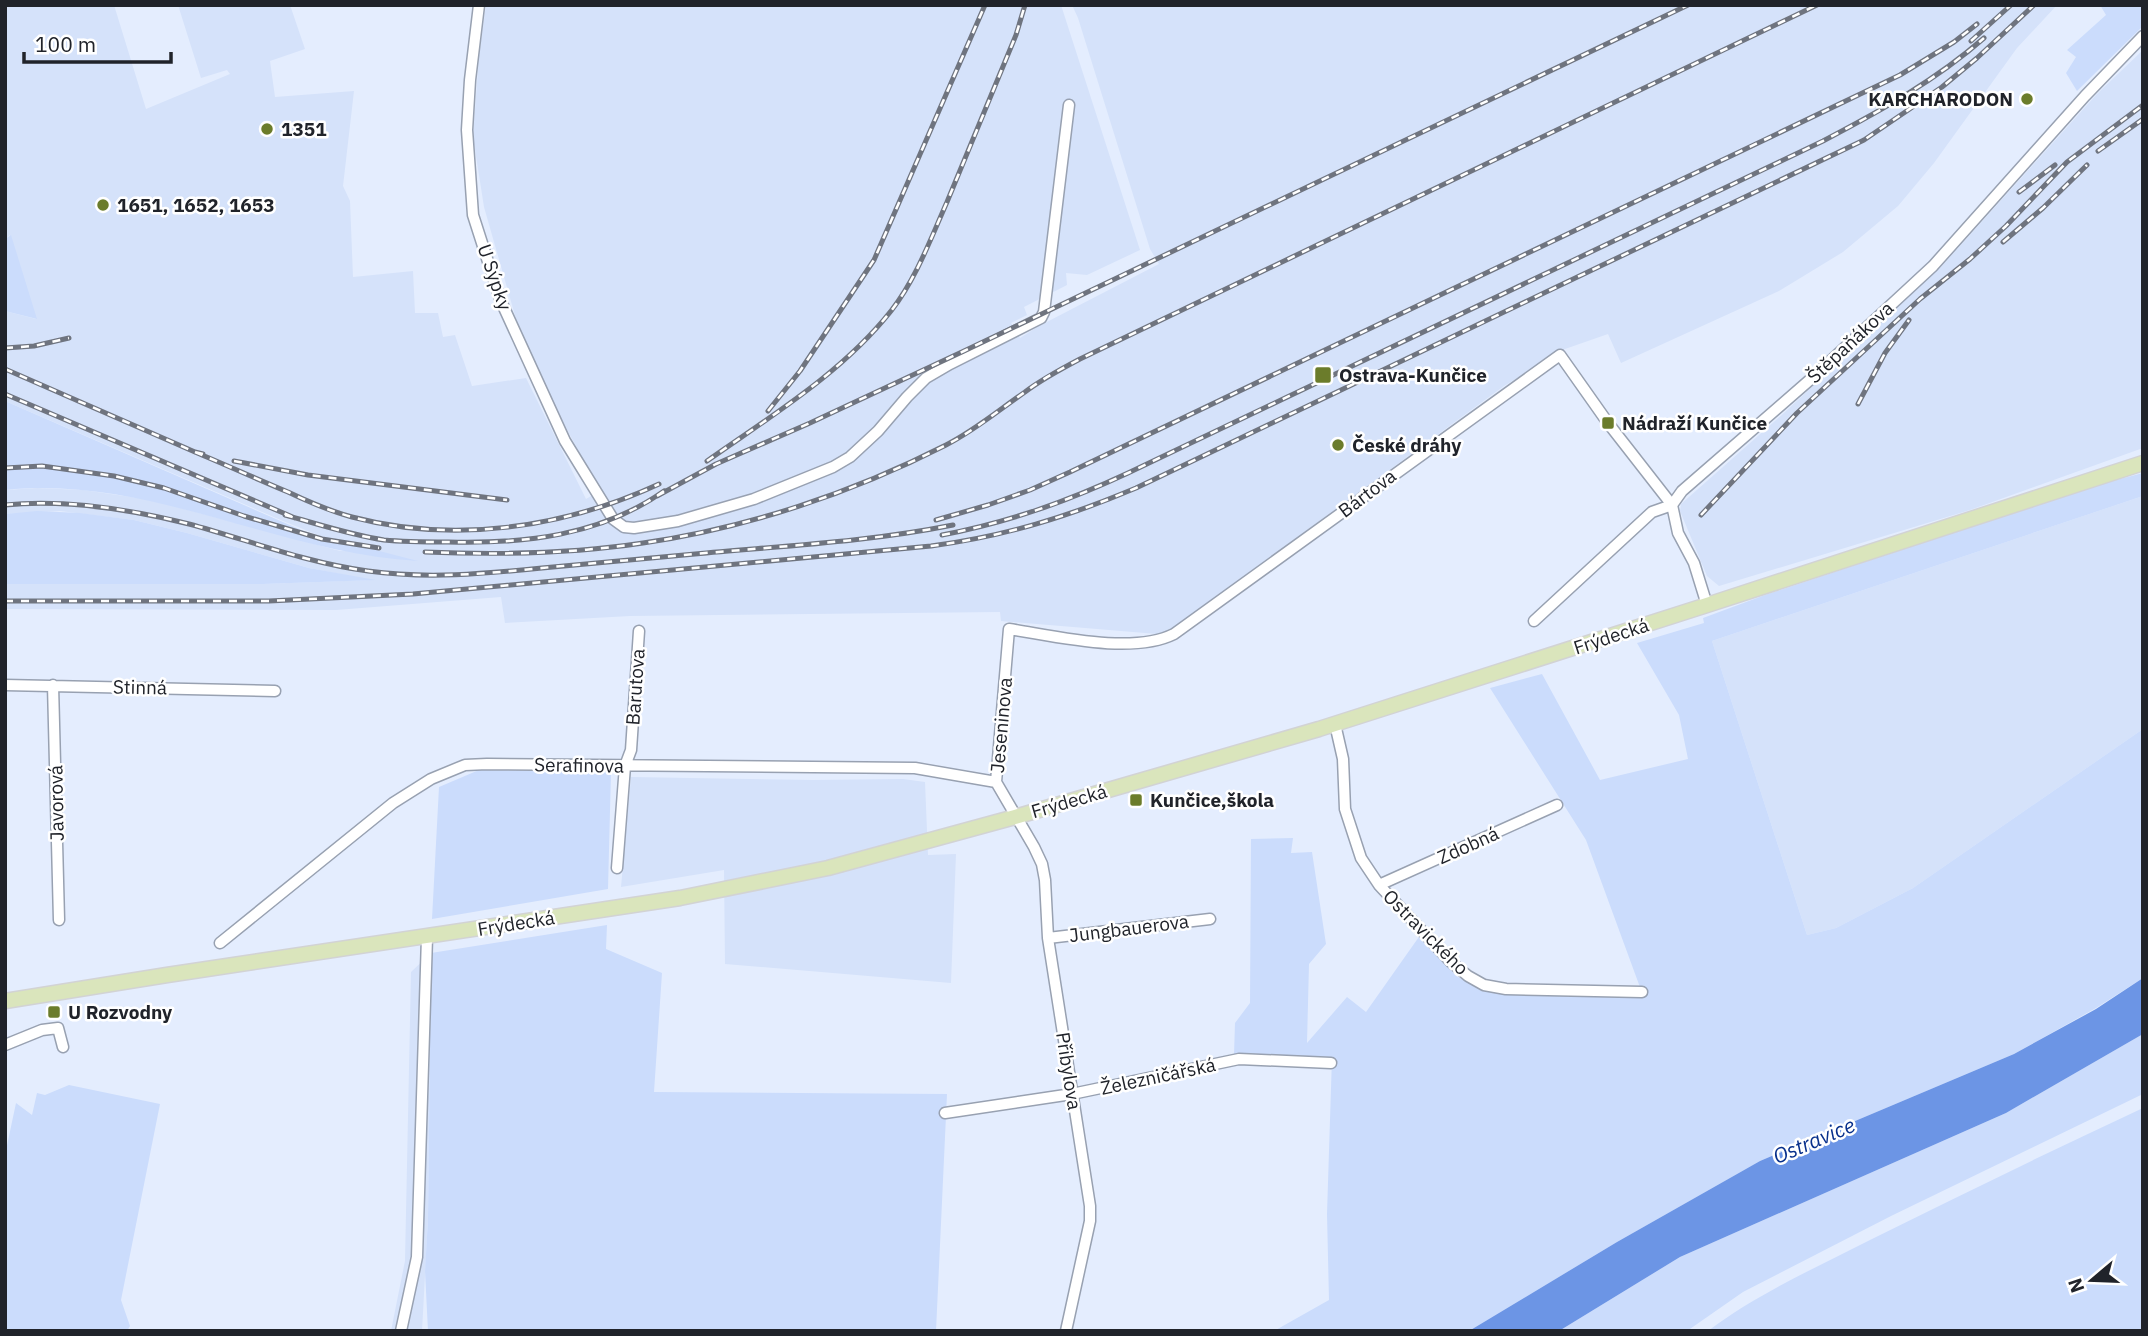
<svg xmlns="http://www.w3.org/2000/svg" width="2148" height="1336" font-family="'IBM Plex Sans',sans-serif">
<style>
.built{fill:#d5e2fa}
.green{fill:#cbdcfc}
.water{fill:#6c95e5}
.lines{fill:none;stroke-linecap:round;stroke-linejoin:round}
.minor-casing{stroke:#98a1b1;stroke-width:13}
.major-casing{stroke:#d2d3d4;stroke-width:17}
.minor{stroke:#fff;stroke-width:10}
.major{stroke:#dae5bc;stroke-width:14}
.rail-casing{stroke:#6f747f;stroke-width:5}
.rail{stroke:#fff;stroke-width:2.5;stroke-dasharray:8;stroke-linecap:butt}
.poi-dot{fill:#6b7c2b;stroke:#fff;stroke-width:2.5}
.labels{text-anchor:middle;stroke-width:5;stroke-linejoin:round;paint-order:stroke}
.poi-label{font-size:19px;font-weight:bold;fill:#20232a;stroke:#fff;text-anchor:start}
.street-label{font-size:19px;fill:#20232a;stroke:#fff}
.water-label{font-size:21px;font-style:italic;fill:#08308c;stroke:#fff}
</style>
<rect width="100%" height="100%" fill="#e4edfe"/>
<path class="built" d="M5,5H114L146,109L230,74L227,70L201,78L178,5H290L305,49L270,61L275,97L354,91L343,186L350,201L353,277L413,271L415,313H438L443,337L455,335L472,386L526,378L586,499L600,491L549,396L516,319L484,207L473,137L479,56L486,5H1061L1140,250L1087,275L1066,273L1067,285L1024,307L1027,315L1011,323L1020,338L1039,326L1159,264L1150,249L1078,18L1072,5H2057L2017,48L1934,163L1898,206L1843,252L1779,291L1621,363L1608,334L1565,349L1504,386L1171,630L1157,634L1001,621L1000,612L630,616L505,623L501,597L336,610L5,609V584H263L371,580L309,568L187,533L134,520L60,511L5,514V490L37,488L83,490L138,498L166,504L340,551L367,550L328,539L283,521L5,401V311L36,319L10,235L5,239Z
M2143,50V448L1970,510L1719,586L1707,576L1680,511L1681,504L1785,412L1941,267L2097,94Z
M2143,496V729L1913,888L1836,928L1807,935L1712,641Z
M631,777L813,780L903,779L925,782L928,855L956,854L951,983L725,964L724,870L621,887Z
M431,953L428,1219L422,1331H391L405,1261L411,972Z"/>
<path class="green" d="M2100,5H2143V26L2077,91L2066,73L2076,57L2067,50L2106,15Z
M11,235L37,319L5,311V239Z
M5,401L322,539L352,544L418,561C277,553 148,475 5,490Z
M2143,473V496L1712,641L1807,935L1836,928L1913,888L2143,729V978L2096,1008L2014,1054L1760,1161L1617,1242L1469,1331H1274L1329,1300L1327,1214L1332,1057L1234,1055L1235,1023L1250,1003L1251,839L1293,838L1291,853L1312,852L1326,944L1309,964L1307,1043L1347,997L1366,1012L1421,934L1456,976L1482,990H1641L1586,840L1490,688L1542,674L1600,780L1688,759L1679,715L1637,643L1704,623L1703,618L1765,595L2101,484Z
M37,511L80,513L134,520L187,533L309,568L376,580L263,584H5V514Z
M479,770L611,772L608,889L432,919L439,787Z
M607,925L606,949L662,973L654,1092L947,1094L936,1331H428L425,1271L428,1219L431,953Z
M2143,1034V1094L1891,1216L1743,1292L1687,1331H1559L1680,1257L2006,1113Z
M69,1085L160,1104L121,1300L130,1326L127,1331H5V1155L16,1103L32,1115L37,1093L45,1095Z
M2143,1108V1331H1708C1757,1294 1815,1268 1870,1240C1960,1195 2051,1151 2143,1108Z"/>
<path class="water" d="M2143,978V1034L2006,1113L1680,1257L1559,1331H1469L1617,1242L1760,1161L2014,1054L2096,1009Z"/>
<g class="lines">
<g class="minor-casing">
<path id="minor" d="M479,5L470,80L467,130L473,215L500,299L565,441L613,519L624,527L634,528L678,521L754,499L833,467L850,457L878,431L907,397L926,378L950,364L1041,318L1044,312L1069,105
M1534,621L1652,512L1672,505L1682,491L1812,378L1933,266L2085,96L2143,36
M5,685L275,691
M53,685L59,920
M1335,724L1343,759L1345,809L1361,858L1379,885L1451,962L1468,976L1484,985L1506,989L1642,992
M617,868L625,766L631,750L639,631
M1379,885L1557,805
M1048,938L1210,919
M220,943L393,803L431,779L465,765L487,764L915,768L996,782
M5,1045L42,1030L58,1028L63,1047
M945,1113L1072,1094L1239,1059L1331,1063
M401,1331L417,1257L427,937
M1066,1331L1090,1221V1206L1048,938L1045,880L1042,864L1034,847L996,782L1009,629C1055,636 1132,655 1174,634L1560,355L1608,423L1672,505L1678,533L1694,563L1707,605"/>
</g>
<g class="major-casing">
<path id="major" d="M5,1001L167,975L680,898L828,868L1015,817L1319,729L1707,605L2143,463"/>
</g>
<use href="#minor" class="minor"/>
<use href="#major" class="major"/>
<g class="rail-casing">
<path id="rail" d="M1971,41L2011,5
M2098,151L2143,119
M2019,192L2055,165
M2003,242L2043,208L2087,165
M5,348L34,346L69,338
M5,369L195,452L203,454
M5,394L295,518
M1858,404L1885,353L1909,320
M768,411L800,371L874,260L985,5
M195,452C226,465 257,479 288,492C309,502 330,511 352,517C454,544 564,528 659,484
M234,461L308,475L507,500
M707,461C771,416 842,373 891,311C916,279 931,238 947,202C970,147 993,91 1016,35L1025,5
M5,468L42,466L114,476L164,488L244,516L322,539L379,548
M657,496L716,464L810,423L964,351L1688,5
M5,505C67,499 129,509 189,524C248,540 307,563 368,571C426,579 484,574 542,568C593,563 644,559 695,554C781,546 868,542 953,525
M285,515C318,524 351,535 384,540C405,542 427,542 448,542C524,544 600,536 664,491
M1701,515L1797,413L1920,299L1970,259L2006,226L2067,162L2143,105
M936,520L988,505L1030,490L1070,472L1900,75L1954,42L1977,24
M942,535C1009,522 1066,502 1128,473L1823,141C1880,111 1935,81 1984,38
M425,552C498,555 571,554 643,543C747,528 852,493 946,445C974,431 999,410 1025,392C1042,379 1061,369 1080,359L1817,5
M5,601H269L413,594L931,546C1006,536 1067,517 1136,488L1864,140L1942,87L1977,58L2034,5"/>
</g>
<use href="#rail" class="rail"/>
</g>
<g class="poi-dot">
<circle cx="2027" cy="99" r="7"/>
<circle cx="267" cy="129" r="7"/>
<circle cx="103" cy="205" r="7"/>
<rect x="1314" y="366" width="18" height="18" rx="3.5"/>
<rect x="1601" y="416" width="14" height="14" rx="3.5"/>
<circle cx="1338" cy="445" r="7"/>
<rect x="1129" y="793" width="14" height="14" rx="3.5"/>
<rect x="47" y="1005" width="14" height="14" rx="3.5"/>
</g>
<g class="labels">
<g class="poi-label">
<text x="2013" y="106" text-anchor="end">KARCHARODON</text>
<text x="281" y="136">1351</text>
<text x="117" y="212">1651, 1652, 1653</text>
<text x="1339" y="382">Ostrava-Kunčice</text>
<text x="1622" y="430">Nádraží Kunčice</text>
<text x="1352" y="452">České dráhy</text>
<text x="1150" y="807">Kunčice,škola</text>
<text x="68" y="1019">U Rozvodny</text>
</g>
<g class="street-label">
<text transform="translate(495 277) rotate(71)" y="7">U Sýpky</text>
<text transform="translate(1850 342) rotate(-43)" y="7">Štěpaňákova</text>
<text transform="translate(1367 493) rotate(-37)" y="7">Bártova</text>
<text transform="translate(1611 636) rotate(-18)" y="7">Frýdecká</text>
<text transform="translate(140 687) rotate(1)" y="7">Stinná</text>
<text transform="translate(635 687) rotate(-86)" y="7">Barutova</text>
<text transform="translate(1001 725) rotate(-85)" y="7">Jeseninova</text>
<text transform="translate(579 765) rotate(1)" y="7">Serafinova</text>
<text transform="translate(1069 801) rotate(-16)" y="7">Frýdecká</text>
<text transform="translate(56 803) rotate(-91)" y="7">Javorová</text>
<text transform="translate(1468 845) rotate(-24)" y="7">Zdobná</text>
<text transform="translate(516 923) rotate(-9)" y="7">Frýdecká</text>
<text transform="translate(1129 928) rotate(-7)" y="7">Jungbauerova</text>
<text transform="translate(1426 932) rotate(45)" y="7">Ostravického</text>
<text transform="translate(1069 1071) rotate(81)" y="7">Přibylova</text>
<text transform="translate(1158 1076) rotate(-12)" y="7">Železničářská</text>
</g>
<g class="water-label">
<text transform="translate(1814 1141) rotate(-23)" y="7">Ostravice</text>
</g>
</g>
<rect width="2148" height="1336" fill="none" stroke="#20232a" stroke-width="14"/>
<g transform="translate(2092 1280) rotate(251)" stroke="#ffffff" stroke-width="5" paint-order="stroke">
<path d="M0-5L12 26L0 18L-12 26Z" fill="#20232a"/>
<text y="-10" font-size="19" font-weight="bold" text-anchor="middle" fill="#20232a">N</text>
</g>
<path d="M24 52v10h147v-10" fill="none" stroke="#20232a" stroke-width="3.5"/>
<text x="35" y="52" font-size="21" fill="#20232a" stroke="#ffffff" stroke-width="5" paint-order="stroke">100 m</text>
</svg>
